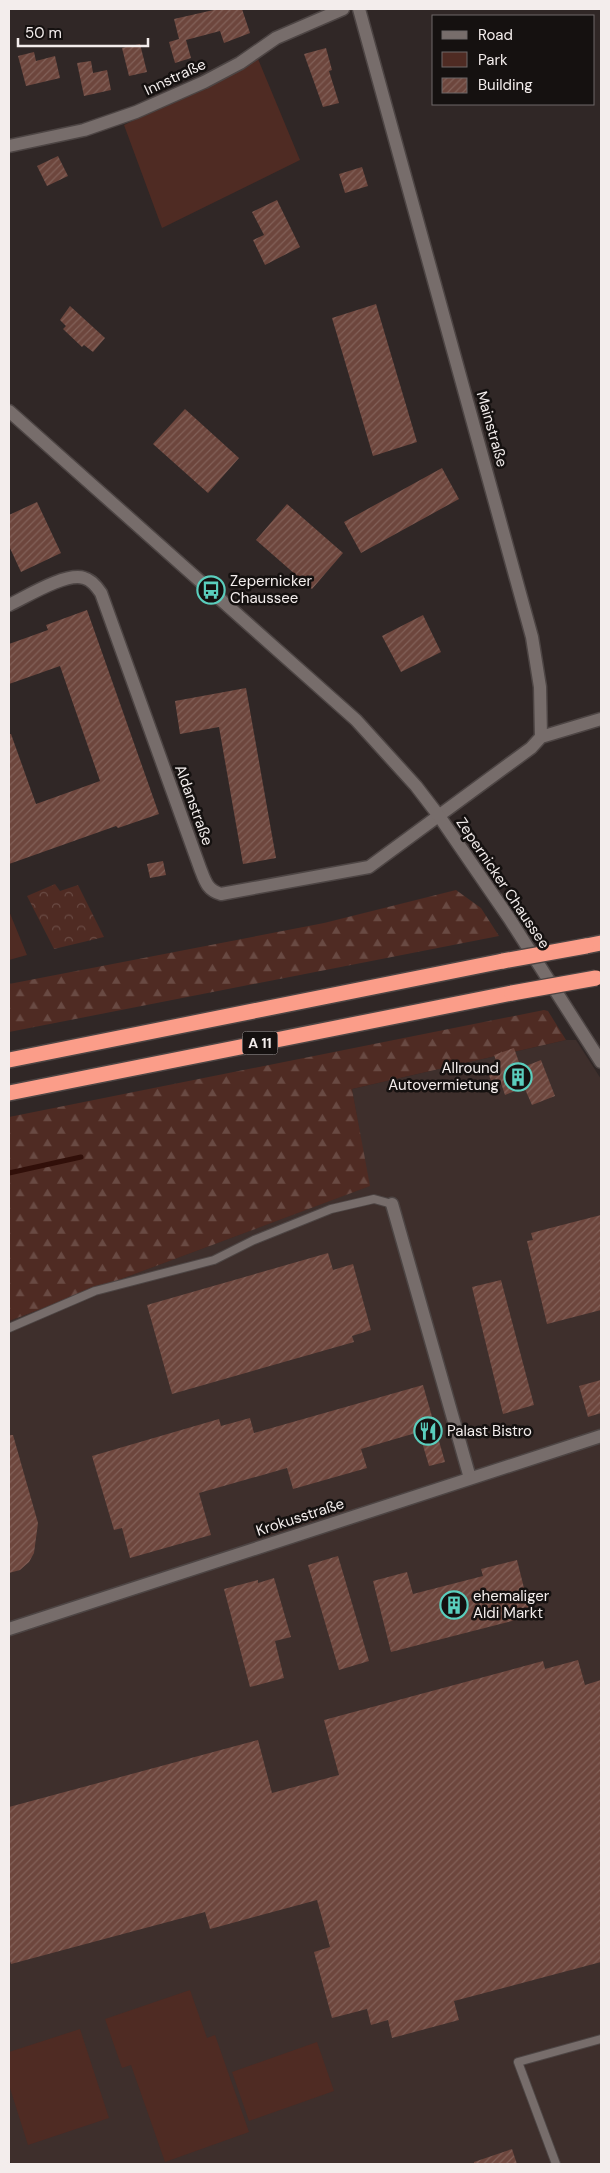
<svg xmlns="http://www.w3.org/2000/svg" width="610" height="2173" font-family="'DM Sans',sans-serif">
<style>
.built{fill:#3e2f2c}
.green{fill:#4f2b23}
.forest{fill:url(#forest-firs)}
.park{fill:url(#park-crowns)}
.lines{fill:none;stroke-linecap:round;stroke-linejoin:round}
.stream{stroke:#310f09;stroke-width:5}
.building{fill:url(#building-hatch)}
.service-casing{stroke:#4d4544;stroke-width:10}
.minor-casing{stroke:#4d4544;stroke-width:15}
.secondary-casing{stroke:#4d4544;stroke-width:15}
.motorway-casing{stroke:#4d4544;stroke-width:18}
.service{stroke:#776d6b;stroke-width:8}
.minor{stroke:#776d6b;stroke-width:12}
.secondary{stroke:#776d6b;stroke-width:12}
.motorway{stroke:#fb9d89;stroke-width:15}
.motorway-bridge-casing{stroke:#4d4544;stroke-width:18;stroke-linecap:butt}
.motorway-bridge{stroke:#fb9d89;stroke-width:15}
.labels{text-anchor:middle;stroke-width:5;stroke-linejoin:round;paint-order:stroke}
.shield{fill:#151110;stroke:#b0abaa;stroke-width:1}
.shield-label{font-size:14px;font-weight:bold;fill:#f3edec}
.street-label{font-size:15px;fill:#f3edec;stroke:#151110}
.poi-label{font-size:15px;fill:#f3edec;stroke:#151110;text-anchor:start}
</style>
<defs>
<pattern id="forest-firs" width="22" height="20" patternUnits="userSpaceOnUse" patternTransform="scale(1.25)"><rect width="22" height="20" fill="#4f2b23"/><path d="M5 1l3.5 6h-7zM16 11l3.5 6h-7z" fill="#694a43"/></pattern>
<pattern id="park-crowns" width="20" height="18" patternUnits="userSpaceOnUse" patternTransform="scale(1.25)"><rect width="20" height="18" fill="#4f2b23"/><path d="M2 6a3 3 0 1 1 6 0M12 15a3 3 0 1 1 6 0" fill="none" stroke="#694a43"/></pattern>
<pattern id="building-hatch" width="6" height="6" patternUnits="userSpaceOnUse" patternTransform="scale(1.25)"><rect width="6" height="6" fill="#6d463d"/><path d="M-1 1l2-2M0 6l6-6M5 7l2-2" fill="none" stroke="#826159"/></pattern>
</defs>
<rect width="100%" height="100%" fill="#302726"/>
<path class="built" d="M566,1040H576L601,1079V2164H11L9,2157V1321L369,1186L352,1089Z"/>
<path class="green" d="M258,59L300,160L162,228L124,125Z
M9,911L27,955L9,960Z
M190,1990L207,2038L215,2035L249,2132L165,2162L131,2065L122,2068L105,2019Z
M80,2029L109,2118L28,2145L9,2085V2052Z
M317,2042L334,2091L249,2121L232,2072Z"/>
<path class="forest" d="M456,890L481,908L499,936L9,1032V984L324,923Z
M544,1010L548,1011L566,1040L352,1089L370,1186L9,1321V1117Z"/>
<path class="park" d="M55,884L60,891L78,885L104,937L54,949L27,896Z"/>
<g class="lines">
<path class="stream" d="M9,1173L81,1157"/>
</g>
<path class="building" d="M218,9H242L250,33L224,43L220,31L186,40L191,58L175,63L169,42L179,39L174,19Z
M140,44L147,72L129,76L122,48Z
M326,48L332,70L329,71L339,103L323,107L304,54Z
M34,52L36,61L55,56L60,78L26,86L18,56Z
M91,61L93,73L107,70L111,90L84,96L77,63Z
M58,156L68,176L47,186L37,166Z
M362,167L368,186L345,193L339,174Z
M277,200L300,247L265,265L253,240L264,235L252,212Z
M376,304L417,442L373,456L332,318Z
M70,306L105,338L93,352L84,345L82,347L63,329L66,326L60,320Z
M185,409L239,458L208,493L153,444Z
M442,468L459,499L361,553L344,522Z
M37,502L61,553L21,572L9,546V515Z
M287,504L343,553L312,589L256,540Z
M87,610L159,814L118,828L116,826L9,864V734H11L36,804L100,781L60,666L9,684V644L48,630L46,625Z
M423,615L441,652L401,672L382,636Z
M246,688L276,858L243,864L219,727L180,734L175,701Z
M163,861L166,875L150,878L147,864Z
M514,1048L521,1068L541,1060L555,1096L532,1105L524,1087L505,1095L501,1083L493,1086L487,1070L498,1066L494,1055Z
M601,1215V1310L547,1324L527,1241L533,1240L531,1233Z
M328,1253L333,1270L353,1264L371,1330L352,1336L354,1342L172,1394L147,1305Z
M501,1280L534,1405L503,1414L472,1287Z
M601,1380V1413L588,1417L579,1386Z
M423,1385L445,1462L429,1466L419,1432L361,1449L367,1468L293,1489L287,1468L199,1493L211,1535L130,1558L122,1528L114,1530L92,1456L219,1419L221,1426L250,1418L254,1433Z
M9,1435H13L38,1523L34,1553L29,1562L20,1570L9,1573Z
M338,1556L369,1661L339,1670L308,1565Z
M517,1560L531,1616L391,1652L373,1581L407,1572L413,1594L483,1576L481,1569Z
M274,1578L291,1637L275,1641L284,1678L250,1687L224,1589L258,1580V1583Z
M578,1660L585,1685L601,1680V1962L454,2001L459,2020L392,2038L388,2020L371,2025L367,2009L332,2018L314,1952L330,1947L317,1900L210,1929L205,1912L11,1964L9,1957V1807L258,1740L272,1793L339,1775L324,1720L543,1661L545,1669Z
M512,2149L517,2164H474V2162Z"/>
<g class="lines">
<g class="service-casing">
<path id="service" d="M9,1328L95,1291L214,1260L254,1240L331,1209L374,1199L392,1204
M556,2164L518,2062L601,2039"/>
</g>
<g class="minor-casing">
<path id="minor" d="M9,146L84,130L136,112L204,82L240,63L276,38L343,9
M9,605C26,597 66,572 84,578C92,580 97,587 101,593L200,868C205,881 207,890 221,894L369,867L531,748L541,737L540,687L532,637L359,9
M541,737L601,719
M392,1204L470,1478
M9,1629L601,1436"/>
</g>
<g class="secondary-casing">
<path id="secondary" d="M9,411L356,720L416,786L439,816L509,918L601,1062"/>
</g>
<g class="motorway-casing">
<path id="motorway" d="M586,946L601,943
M9,1060L503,961
M9,1093L512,993"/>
</g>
<use href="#service" class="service"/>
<use href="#minor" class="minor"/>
<use href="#secondary" class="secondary"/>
<use href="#motorway" class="motorway"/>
<g class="motorway-bridge-casing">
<path id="motorway-bridge" d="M503,961L586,946
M512,993L596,978"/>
</g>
<use href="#motorway-bridge" class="motorway-bridge"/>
</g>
<defs>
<g id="bus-ring" transform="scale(1.4375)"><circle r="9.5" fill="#151110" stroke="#5acebd" stroke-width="1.5"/><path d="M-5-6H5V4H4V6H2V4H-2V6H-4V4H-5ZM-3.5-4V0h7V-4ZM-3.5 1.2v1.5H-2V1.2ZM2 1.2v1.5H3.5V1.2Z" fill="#5acebd"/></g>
<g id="building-ring" transform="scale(1.4375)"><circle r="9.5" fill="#151110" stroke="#5acebd" stroke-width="1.5"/><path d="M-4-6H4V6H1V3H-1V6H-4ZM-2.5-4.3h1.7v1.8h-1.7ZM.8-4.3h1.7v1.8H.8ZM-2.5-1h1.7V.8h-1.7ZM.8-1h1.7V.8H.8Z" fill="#5acebd"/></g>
<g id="restaurant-ring" transform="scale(1.4375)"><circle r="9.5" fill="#151110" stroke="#5acebd" stroke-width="1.5"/><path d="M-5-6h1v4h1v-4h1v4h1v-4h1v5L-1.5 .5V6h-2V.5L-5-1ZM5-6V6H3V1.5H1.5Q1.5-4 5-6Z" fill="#5acebd"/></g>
</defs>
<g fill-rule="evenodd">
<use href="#bus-ring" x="211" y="590"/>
<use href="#building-ring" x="518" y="1077"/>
<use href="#restaurant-ring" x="428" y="1431"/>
<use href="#building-ring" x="454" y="1605"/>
</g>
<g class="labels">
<rect class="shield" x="242.5" y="1031.5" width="35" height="23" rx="4"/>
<g class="shield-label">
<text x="260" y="1048">A 11</text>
</g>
<g class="street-label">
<text transform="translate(175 77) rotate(-25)" y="5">Innstraße</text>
<text transform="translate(492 429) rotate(74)" y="5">Mainstraße</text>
<text transform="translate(194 805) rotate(70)" y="5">Aldanstraße</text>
<text transform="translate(503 883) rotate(56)" y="5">Zepernicker Chaussee</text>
<text transform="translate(300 1517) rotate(-18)" y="5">Krokusstraße</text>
</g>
<g class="poi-label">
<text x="230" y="586">Zepernicker<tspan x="230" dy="17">Chaussee</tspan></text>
<text x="499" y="1073" text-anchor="end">Allround<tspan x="499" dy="17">Autovermietung</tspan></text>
<text x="447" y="1436">Palast Bistro</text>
<text x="473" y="1601">ehemaliger<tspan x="473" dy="17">Aldi Markt</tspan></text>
</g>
</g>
<rect width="610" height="2173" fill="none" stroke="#f3edec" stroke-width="20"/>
<rect x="432" y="15" width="162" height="90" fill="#151110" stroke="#6e6968"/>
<rect x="442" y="31" width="25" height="8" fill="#776d6b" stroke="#6e6968"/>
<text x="478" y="40" font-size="15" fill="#f3edec">Road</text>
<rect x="442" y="52" width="25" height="15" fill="#4f2b23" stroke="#6e6968"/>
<text x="478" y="65" font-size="15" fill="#f3edec">Park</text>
<rect x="442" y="78" width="25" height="15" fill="url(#building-hatch)" stroke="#6e6968"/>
<text x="478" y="90" font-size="15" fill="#f3edec">Building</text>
<path d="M18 38v8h130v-8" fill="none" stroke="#f3edec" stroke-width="2.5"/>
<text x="25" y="38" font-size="15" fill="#f3edec" stroke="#151110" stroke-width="4" paint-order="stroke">50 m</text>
</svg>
